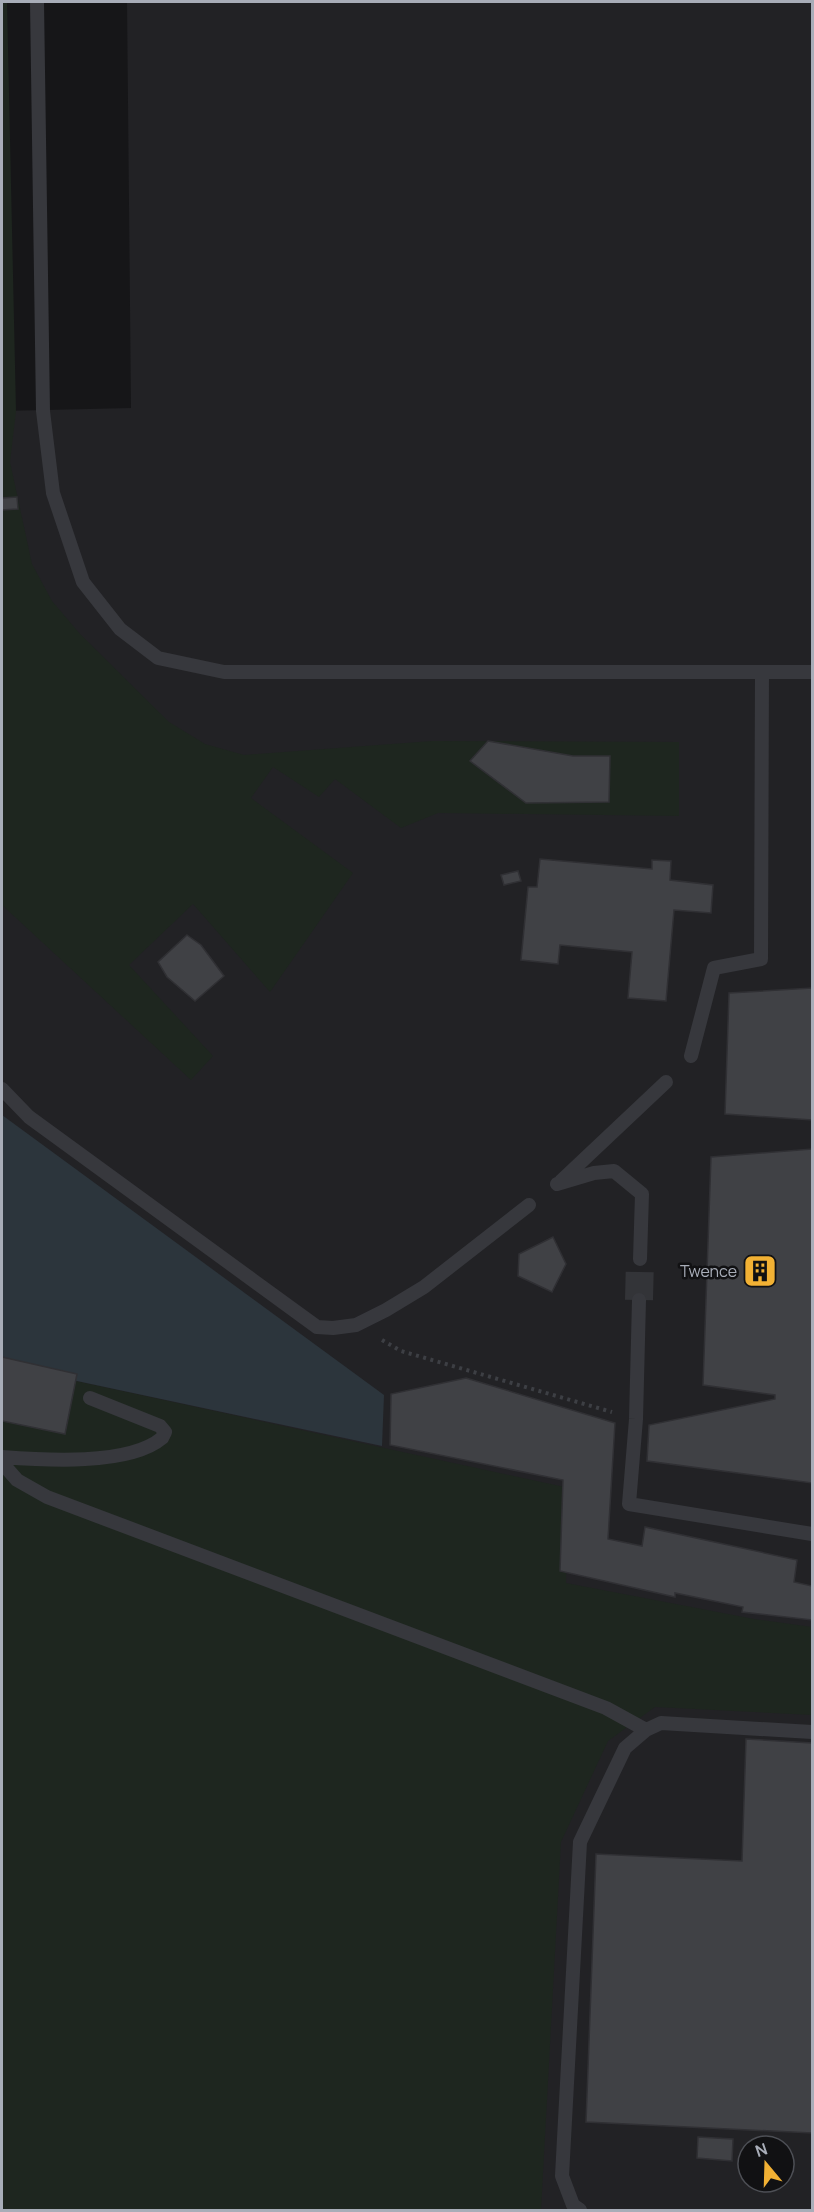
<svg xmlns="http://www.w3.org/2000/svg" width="814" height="2212" font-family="Manrope,sans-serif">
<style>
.built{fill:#222225;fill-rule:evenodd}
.green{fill:#1e261f}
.water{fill:#2c353c}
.building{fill:#404145;stroke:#303034;stroke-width:1.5}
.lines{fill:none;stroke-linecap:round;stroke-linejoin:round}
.minor-tunnel{stroke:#333438;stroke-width:28;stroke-dasharray:28 14;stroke-linecap:butt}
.path{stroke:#3d3f44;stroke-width:4;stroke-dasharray:3 4.5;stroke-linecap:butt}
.service{stroke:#37383d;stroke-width:14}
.labels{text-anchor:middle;stroke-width:5;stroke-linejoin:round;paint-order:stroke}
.poi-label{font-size:16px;fill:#a8adb8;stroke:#111113;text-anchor:end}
</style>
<rect width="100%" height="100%" fill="#161618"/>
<path class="built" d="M127,2H812V2210H2V411L131,408ZM748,2146H784V2182H748Z"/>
<path class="green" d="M2,2H7L16,411L10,462L32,564L52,601L80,634L169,722L205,744L244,755L432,741L679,742V816L438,813L401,828L335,779L319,797L273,767L251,798L353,873L270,992L193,904L129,965L213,1056L191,1080L2,905Z
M2,1365L569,1488L566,1583L754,1619L812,1627V1715L655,1707L608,1741L561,1842L541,2210H2Z"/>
<path class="water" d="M2,1115L384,1395L382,1446L2,1365Z"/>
<path class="building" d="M17,497L18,509L2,510V498Z
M488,741L573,756H610L609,802L526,803L470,761Z
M540,859L652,869V860L671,861L670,880L713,885L711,913L674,910L666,1001L628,998L632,952L560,945L558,964L521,960L528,887H537Z
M518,871L521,881L504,885L501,875Z
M187,935L201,945L224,976L195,1001L167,977L158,962Z
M812,988V1120L725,1114L729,993Z
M812,1149V1483L647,1461L649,1425L775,1399V1395L703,1385L711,1157Z
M553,1237L566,1264L552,1292L518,1276L519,1254Z
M2,1357L77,1374L65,1434L2,1421Z
M466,1378L615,1423L608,1539L642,1546L645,1527L797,1560L794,1582L812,1586V1620L742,1612L743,1607L675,1593V1597L560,1571L563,1480L390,1445L391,1394Z
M746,1739L812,1743V2133L586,2122L596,1854L742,1861Z
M698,2137L733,2139L732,2161L697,2158Z"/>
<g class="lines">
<path class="minor-tunnel" d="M639,1300L640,1259"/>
<path class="path" d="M382,1340L401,1351L612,1412"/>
<path class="service" d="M37,2L43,411L53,493L83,582L120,629L158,658L224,672H812
M691,1056L714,968L761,959L762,672
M2,1089L29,1117L317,1327L333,1328L356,1325L386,1310L424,1287L529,1205
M561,1181L666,1082
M557,1184L594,1173L614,1171L642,1194L640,1259
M639,1300L636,1419L629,1504L812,1534
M2,1457C43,1460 129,1466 162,1438L165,1432L160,1426L90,1398
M2,1463L17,1480L47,1497L606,1708L646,1730
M580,2210L573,2205L562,2176L580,1842L625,1748L646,1730L661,1723L812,1732"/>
</g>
<defs>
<g id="building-square" transform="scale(1.725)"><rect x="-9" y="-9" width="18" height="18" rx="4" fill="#f2b134" stroke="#111113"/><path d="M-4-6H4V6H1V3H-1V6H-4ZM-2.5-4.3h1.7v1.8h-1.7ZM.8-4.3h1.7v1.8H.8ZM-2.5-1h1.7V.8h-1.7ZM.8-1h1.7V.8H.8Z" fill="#111"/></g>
</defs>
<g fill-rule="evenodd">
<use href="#building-square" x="760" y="1271"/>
</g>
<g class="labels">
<g class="poi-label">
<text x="737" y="1277">Twence</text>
</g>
</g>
<rect width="814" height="2212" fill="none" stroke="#a8adb8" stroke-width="6"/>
<g transform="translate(766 2164) rotate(341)"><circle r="28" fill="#111113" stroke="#4d4f55" stroke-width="1.5"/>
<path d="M0-4.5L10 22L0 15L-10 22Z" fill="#f2b134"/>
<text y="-9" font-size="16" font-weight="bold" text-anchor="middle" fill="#a8adb8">N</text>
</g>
</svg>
